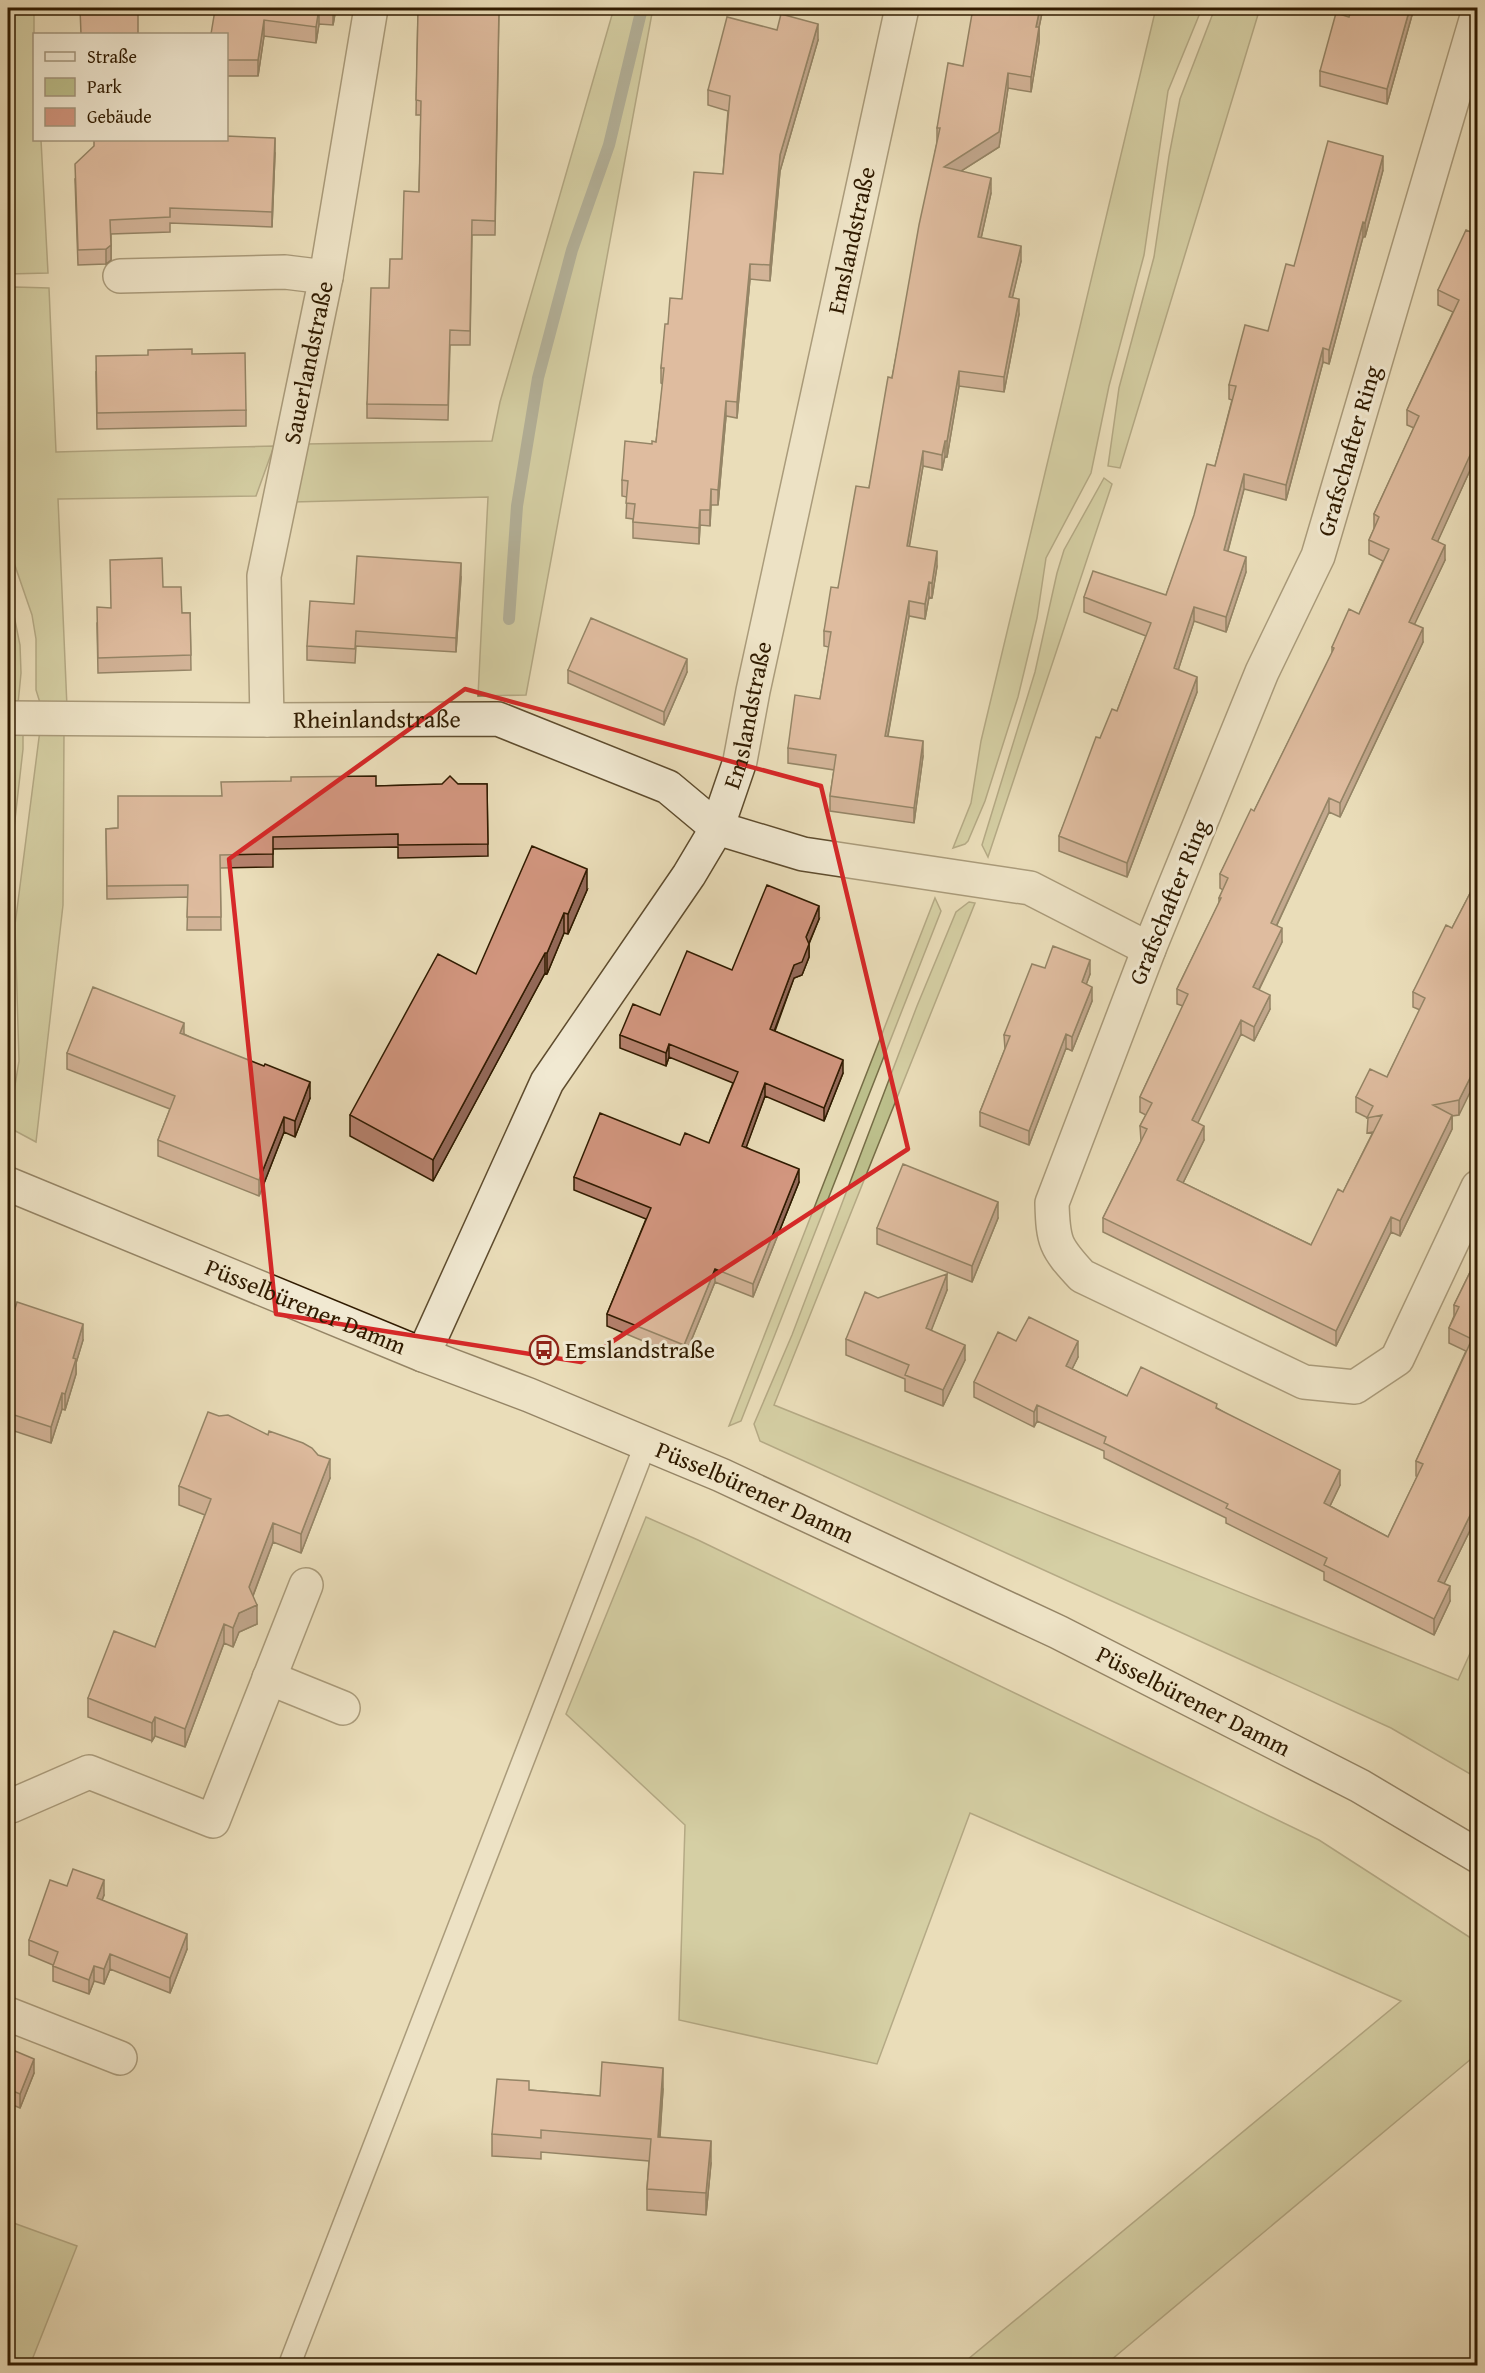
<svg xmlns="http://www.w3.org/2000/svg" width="1485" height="2373" font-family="'Gentium Book Plus',serif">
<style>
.green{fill:#bcbf8b;stroke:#766d46;stroke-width:1.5}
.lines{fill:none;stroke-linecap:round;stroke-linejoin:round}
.stream{stroke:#717a70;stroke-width:12}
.service-casing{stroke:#5e4c2e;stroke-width:24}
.minor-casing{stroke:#5e4c2e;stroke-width:36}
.secondary-casing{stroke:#301b00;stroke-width:36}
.service{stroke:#f1e9d2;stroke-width:21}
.minor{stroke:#f1e9d2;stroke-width:33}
.secondary{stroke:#f1e9d2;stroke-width:33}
.wall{fill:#b5816d;stroke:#301b00;stroke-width:1.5}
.shaded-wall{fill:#936959;stroke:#301b00;stroke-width:1.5}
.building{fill:#d2967f;stroke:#301b00;stroke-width:1.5}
.marked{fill:none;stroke:#d62828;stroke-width:4.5;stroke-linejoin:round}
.labels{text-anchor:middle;stroke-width:6;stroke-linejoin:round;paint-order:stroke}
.street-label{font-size:24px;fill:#301b00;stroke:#f1e9d2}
.poi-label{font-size:24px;fill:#301b00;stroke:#f1e9d2;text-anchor:start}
</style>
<rect width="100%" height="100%" fill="#eaddb9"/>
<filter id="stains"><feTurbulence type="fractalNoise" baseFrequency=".00333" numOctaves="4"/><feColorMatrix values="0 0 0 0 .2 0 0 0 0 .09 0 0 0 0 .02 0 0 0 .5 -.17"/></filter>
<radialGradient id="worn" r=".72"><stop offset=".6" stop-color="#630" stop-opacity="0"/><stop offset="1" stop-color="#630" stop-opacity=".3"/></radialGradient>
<path class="green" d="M8,8H34V140H41L48,273L8,274Z
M614,8H653L526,695L478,696L488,497L293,502L305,444L492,441L500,402Z
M1156,8H1202L1168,91L1144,255L1109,386L1091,473L1046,558L1037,618L1018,697L985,801L968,841L965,844L953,848L971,803L981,741Z
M1215,8H1260L1120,468L1108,466L1119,388L1154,257L1169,156L1180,99Z
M15,287L49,288L56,452L274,446L256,496L58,499L67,707L41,706L36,690V639L32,615L11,554L8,506V290Z
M1104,478L1112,484L988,857L982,845L1035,672L1057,573L1064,550Z
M8,586L20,645L21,673L18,704L8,703Z
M8,728H23V749L8,881Z
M40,730L64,731L63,905L36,1142L8,1127L19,1061L15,925Z
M935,898L941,911L741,1421L729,1426Z
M969,902L975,903L774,1405L1458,1680L1477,1638V1778L1391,1728L760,1441L754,1424L792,1335L917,1006L956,912Z
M646,1517L698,1540L1319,1840L1477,1942V2054L1105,2365H961L1401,2001L970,1813L877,2064L679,2020L685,1825L566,1714Z
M8,2221L77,2246L30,2365H8Z"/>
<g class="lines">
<path class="stream" d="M509,619L517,506L538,378L572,250L609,145L642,8"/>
<g class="service-casing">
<path id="service" d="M289,2366L646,1443"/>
</g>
<g class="minor-casing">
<g id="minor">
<path d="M1478,13L1318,556L1262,672L1149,949L1052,1203C1053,1242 1055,1247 1082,1276L1304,1382L1355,1387L1397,1359L1478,1187"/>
<path d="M120,276L285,272L326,277"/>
<path id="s1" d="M8,718L267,720L498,719L668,787L717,828L803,854L1030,888L1149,949"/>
<path id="s2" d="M267,720L264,576L326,277L371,8"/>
<path id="s3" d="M423,1355L547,1082L689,875L717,828L740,761L753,691L902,8"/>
<path d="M269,1678L343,1708"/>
<path d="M11,1806L89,1772L213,1821L306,1585"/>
<path d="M8,2014L120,2058"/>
</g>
</g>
<g class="secondary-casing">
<g id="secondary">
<path id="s4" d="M8,1184L423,1355L529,1395L721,1475L1058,1632L1360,1786L1478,1856"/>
</g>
</g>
<use href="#service" class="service"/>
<use href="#minor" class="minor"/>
<use href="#secondary" class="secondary"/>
</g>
<path class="wall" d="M241,8H336L333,25L319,24L316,43L264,36L258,76H226V34L240,14Z
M499,8L495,235H472L470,345H450L448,420L367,418V404L389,288L402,259L419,192L421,115H416L418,11L432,12Z
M1043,8L1039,27V42L1031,92L1008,88L999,147L961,171L991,193L981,238L1021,261L1012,298L1019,314L1004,392L959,386L947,457L945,456L942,470L923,466L909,546L937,566L932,598L929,597L925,619L909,616L888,736L923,756L914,823L830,811V796L834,770L788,763V748L820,699L829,647L824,646V631L838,588L869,488L892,378L937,143V128L963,66Z
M1414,8L1387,104L1320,86V71L1349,17Z
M818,40L780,171L770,281L750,279L737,418L726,416L718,505H711L710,526L700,525L699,544L633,538V519L626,518L627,497L622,496V480L652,444L656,442L663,384L661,383V368L668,324L682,299L723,174L728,111L708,105V90Z
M275,153L272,227L170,223V232L111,234V260L106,264L78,265L75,179Z
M1383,170L1365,237H1363L1329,364L1323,362L1286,500L1244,489L1228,551L1246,572L1226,632L1194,621L1178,670L1197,692L1127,877L1059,851V836L1100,738L1117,711L1146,636L1084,612V597L1166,595L1215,466L1232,400L1229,399V385L1268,331L1294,266Z
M1478,235V446L1476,448V457L1437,542L1445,560L1414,624L1423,642L1340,817L1329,812L1277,925L1282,942L1259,990L1270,1009L1254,1041L1241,1034L1197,1123L1204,1140L1183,1183L1311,1245L1343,1192L1373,1132L1367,1133L1368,1118L1356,1112V1097L1387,1077L1420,1010L1413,1007V992L1452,928L1478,878L1459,1115L1452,1116V1129L1400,1236L1391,1232L1336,1346L1103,1232V1218L1141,1141L1140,1126L1146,1115L1140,1112V1097L1183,1006L1177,1004V989L1219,903V898L1223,890L1220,888V874L1254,811L1332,654V647L1359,614L1383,561L1369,554V540L1374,529V514L1414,428L1407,425V410L1453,312L1438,305V290Z
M96,372L246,410V426L97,429Z
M461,577L456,652L356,646L355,663L307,660V646L354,604Z
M163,587L182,613H190L191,670L98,673L97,623L111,608Z
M568,670L687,672L664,725L568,683Z
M458,784H487L488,856L398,858V847L273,849V867L220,868L221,930H187L188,897L107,899L106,829L118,828L221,796L376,786Z
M587,890L568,934L564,933L547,974L545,973L433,1181L350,1136V1115L476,974Z
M819,919L809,944V957L802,975L794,978L775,1031L843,1073L824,1121L765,1096L746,1147L799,1182L753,1297L715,1282L684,1358L607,1326V1314L646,1219L574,1190V1177L680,1145L709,1143L733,1083L669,1057L666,1066L620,1048V1035L660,1015L732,970Z
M1045,968L1090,974L1086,984L1092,1001L1072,1051L1066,1048L1029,1145L980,1126V1112L1005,1049L1004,1035Z
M184,1034L310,1098L295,1137L284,1132L259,1196L158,1156V1140L170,1109L67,1069V1053Z
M998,1218L972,1282L877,1244V1228Z
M1478,1256V1514L1444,1583L1450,1601L1434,1635L1324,1580V1572L1226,1523V1518L1104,1458V1451L1037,1421L1034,1427L974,1397V1382L1016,1341L1078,1357L1072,1369L1127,1396L1217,1408L1340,1485L1330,1506L1388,1537L1417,1477L1416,1476V1461L1466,1351L1449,1343V1328L1454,1316V1305Z
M947,1290L931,1330L965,1360L943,1406L905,1391V1379L846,1355V1339L878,1298Z
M8,1332L83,1340L76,1363V1374L65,1410L62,1409L51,1443L8,1429Z
M330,1478L301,1553L273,1542L253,1596L257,1624L239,1632L233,1647L224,1643L185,1747L155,1736L152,1741L88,1717V1698L155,1647L205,1515L179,1505V1486Z
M67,1886L104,1895L102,1900L187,1949L170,1993L110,1969L104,1984L94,1981L89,1994L53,1981V1965L29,1955V1940Z
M8,2048L34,2073L20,2108L8,2103Z
M663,2089L660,2137L711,2163L706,2215L647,2210V2189L649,2161L541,2152V2159L492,2156V2134L529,2090L600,2096Z"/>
<path class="shaded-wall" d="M319,8V24L316,43V27Z
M333,8H336L333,25Z
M1040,8H1043L1036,42V27Z
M1410,8H1414L1387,104V89Z
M264,20V36L258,76V60Z
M818,24V40L780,171L770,281V265L780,155Z
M1039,27V42L1031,92V77Z
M1008,73V88L999,147L944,182V167Z
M275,138V153L272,227V212Z
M1383,156V170L1365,237V223Z
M991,178V193L978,252V237Z
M1363,222V237L1329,364V350Z
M111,245V260L106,264V249Z
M1021,246V261L1009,312V297Z
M750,264V279L737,418V402Z
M1019,299V314L1004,392V377Z
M1323,348V362L1286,500V485Z
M959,371V386L947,457V441Z
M726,401V416L718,505V490Z
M1478,431V446L1476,448V457L1432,554V539Z
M945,441V456L942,470V455Z
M923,451V466L907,561V546Z
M1244,474V489L1224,565V550Z
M711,489V505L710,526V510Z
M700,510V525L699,544V528Z
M1445,545V560L1409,636V622Z
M937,551V566L932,598V583Z
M1246,557V572L1226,632V617Z
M461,563V577L456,652V638Z
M929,582V597L925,619V604Z
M909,601V616L885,751V736Z
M1194,607V621L1174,683V668Z
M1423,628V642L1340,817V803Z
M687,659V672L664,725V712Z
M1197,677V692L1127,877V863Z
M923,741V756L914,823V808Z
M1329,798V812L1271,937V923Z
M587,869V890L568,934V914Z
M819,906V919L806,950V937Z
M564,913V933L547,974V953Z
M1282,928V942L1253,1001V987Z
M809,944V957L802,975L794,978L770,1042V1029L794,965Z
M545,953V973L433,1181V1160Z
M1090,960V974L1082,996V982Z
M1092,987V1001L1072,1051V1037Z
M1270,995V1009L1254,1041V1027Z
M1241,1020V1034L1192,1135V1120Z
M184,1023V1038L180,1033Z
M1066,1034V1048L1029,1145V1131Z
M669,1044V1057L666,1066V1053Z
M843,1060V1073L824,1121V1108Z
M1478,1062V1076L1459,1115V1100Z
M310,1082V1098L295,1137V1121Z
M765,1083V1096L742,1159V1146Z
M1452,1115V1129L1400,1236V1221Z
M284,1117V1132L259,1196V1180Z
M1204,1126V1140L1177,1195V1180Z
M799,1169V1182L753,1297V1284Z
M998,1202V1218L972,1282V1266Z
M1391,1217V1232L1336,1346V1331Z
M715,1269V1282L684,1358V1345Z
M947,1274V1290L926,1344V1328Z
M83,1324V1340L76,1363V1374L65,1410V1394L73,1358Z
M1078,1341V1357L1066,1381V1366Z
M965,1345V1360L943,1406V1390Z
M62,1393V1409L51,1443V1427Z
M1037,1405V1421L1034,1427V1412Z
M330,1459V1478L301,1553V1534Z
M1340,1470V1485L1324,1518V1503Z
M1478,1499V1514L1438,1596V1581Z
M273,1523V1542L249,1606V1587Z
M1450,1586V1601L1434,1635V1619Z
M257,1605V1624L239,1632L233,1647V1628L239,1613Z
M224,1624V1643L185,1747V1729Z
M14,1643V1657L8,1677V1663Z
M155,1717V1736L152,1741V1723Z
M104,1880V1895L97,1913V1898Z
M187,1934V1949L170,1993V1978Z
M110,1954V1969L104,1984V1969Z
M94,1966V1981L89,1994V1980Z
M34,2059V2073L20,2108V2094Z
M663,2068V2089L658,2159V2137Z
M711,2141V2163L706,2215V2193Z"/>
<path class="building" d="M80,8H138V34H81Z
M241,8H333V9L319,8L316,27L264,20L258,60H226V34H211L215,10L240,14Z
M432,8H499L495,221L472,220L470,331L450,330L448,405L367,404L371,288H389L390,259H402L404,191L419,192L421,101L416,100L418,11L432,12Z
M973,8H1040L1036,27H1039L1031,77L1008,73L999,132L944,167L991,178L978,237L1021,246L1009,297L1019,299L1004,377L959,371L947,441H945L942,455L923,451L907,546L937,551L932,583L929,582L925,604L909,601L885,736L923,741L914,808L830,796L836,755L788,748L795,695L820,699L831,632L824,631L831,587L838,588L856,486L869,488L888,377L892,378L919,225L940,128H937L948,63L963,66Z
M1352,8H1410L1387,89L1320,71L1336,13L1349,17Z
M781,14L818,24L780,155L770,265L750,264L737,402L726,401L718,490L711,489L710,510H700L699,528L633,522L635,504L626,503L628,481L622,480L625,441L652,444V441L656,442L664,368H661L665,324H668L670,298L682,299L694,172L723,174L730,96L708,90L727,17L777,30Z
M226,136L275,138L272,212L170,208V217L110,220L111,245L106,249L78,250L75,164L94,146V140H226Z
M1328,141L1383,156L1365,223L1363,222L1329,350L1323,348L1286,485L1244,474L1224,550L1246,557L1226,617L1194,607L1174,668L1197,677L1127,863L1059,836L1096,737L1100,738L1112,709L1117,711L1151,623L1084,597L1093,571L1166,595L1194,515L1207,464L1215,466L1236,386L1229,385L1245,325L1268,331L1286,264L1294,266Z
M1466,230L1478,235V431L1473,441L1476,442L1432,539L1445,545L1409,622L1423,628L1340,803L1329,798L1271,923L1282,928L1253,987L1270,995L1254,1027L1241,1020L1192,1120L1204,1126L1177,1180L1311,1245L1338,1189L1343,1192L1382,1115L1367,1118L1373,1106L1356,1097L1370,1069L1387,1077L1425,998L1413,992L1446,925L1452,928L1478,878V1062L1459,1100L1433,1105L1452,1115L1400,1221L1391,1217L1336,1331L1103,1218L1147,1129L1140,1126L1152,1103L1140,1097L1188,994L1177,989L1221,898H1219L1228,878L1220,874L1251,809L1254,811L1334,648L1332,647L1349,609L1359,614L1389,549L1369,540L1379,517L1374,514L1419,416L1407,410L1459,300L1438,290Z
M192,349V354L245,353L246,410L97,413L96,356L148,355V350Z
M357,556L461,563L456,638L356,631L355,649L307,646L310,601L354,604Z
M162,558L163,587H181L182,613H190L191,655L98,658L97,607L111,608L110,560Z
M591,618L687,659L664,712L568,670Z
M376,776V786L442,784L450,776L458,784H487L488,844L398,845V834L273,837V854L220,855L221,917H187L188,885L107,886L106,829L118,828V796H222L221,782L291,781V777Z
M532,846L587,869L568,914L564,913L547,953H545L433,1160L350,1115L438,954L476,974Z
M767,885L819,906L806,937L809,944L802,962L794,965L770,1029L843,1060L824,1108L765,1083L742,1146L799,1169L753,1284L715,1269L684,1345L607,1314L651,1208L574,1177L600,1113L680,1145L685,1133L709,1143L738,1072L669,1044L666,1053L620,1035L633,1004L660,1015L687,951L732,970Z
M1053,946L1090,960L1082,982L1092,987L1072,1037L1066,1034L1029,1131L980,1112L1010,1036L1004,1035L1032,964L1045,968Z
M93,987L184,1023L180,1033L264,1066L265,1064L310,1082L295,1121L284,1117L259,1180L158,1140L175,1096L67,1053Z
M903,1164L998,1202L972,1266L877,1228Z
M1478,1256V1499L1438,1581L1450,1586L1434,1619L1324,1565L1327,1558L1226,1508L1228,1504L1104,1443L1106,1437L1037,1405L1034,1412L974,1382L998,1332L1016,1341L1029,1317L1078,1341L1066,1366L1127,1396L1141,1367L1217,1404L1216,1408L1340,1470L1324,1503L1388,1537L1423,1464L1416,1461L1472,1339L1449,1328L1459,1307L1454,1305Z
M947,1274L926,1328L965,1345L943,1390L905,1375L909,1365L846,1339L865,1292L878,1298Z
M17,1302L83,1324L73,1358L76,1359L65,1394L62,1393L51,1427L8,1413V1332Z
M208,1412L219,1416L228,1415L268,1435L269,1431L303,1443L312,1448L318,1455L330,1459L301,1534L273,1523L249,1587L257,1605L239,1613L233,1628L224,1624L185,1729L155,1717L152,1723L88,1698L114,1631L155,1647L211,1499L179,1486Z
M8,1641L14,1643L8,1663Z
M73,1869L104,1880L97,1898L187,1934L170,1978L110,1954L104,1969L94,1966L89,1980L53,1966L58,1952L29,1940L50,1880L67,1886Z
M8,2048L34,2059L20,2094L8,2089Z
M602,2062L663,2068L658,2137L711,2141L706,2193L647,2189L651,2139L541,2130V2138L492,2134L497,2079L529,2081V2090L600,2096Z"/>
<path d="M0 0H1485V2373H0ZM465,689L821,786L908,1149L581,1362L276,1314L229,859Z" fill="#eaddb9" fill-opacity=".55" fill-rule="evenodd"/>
<path class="marked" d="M465,689L821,786L908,1149L581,1362L276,1314L229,859Z"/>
<defs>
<g id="bus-ring" transform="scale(1.5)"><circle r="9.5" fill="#f1e9d2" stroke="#8f2418" stroke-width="1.5"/><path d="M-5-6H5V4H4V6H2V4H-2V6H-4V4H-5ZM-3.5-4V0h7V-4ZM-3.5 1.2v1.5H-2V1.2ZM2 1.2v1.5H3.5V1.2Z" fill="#8f2418"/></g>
</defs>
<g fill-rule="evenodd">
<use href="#bus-ring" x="544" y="1350"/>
</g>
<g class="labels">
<g class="street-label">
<text dy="8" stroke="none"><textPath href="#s3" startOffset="1209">Emslandstraße</textPath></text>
<text dy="8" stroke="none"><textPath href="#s2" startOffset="362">Sauerlandstraße</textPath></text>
<text transform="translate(1349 451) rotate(-74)" y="8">Grafschafter Ring</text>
<text dy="8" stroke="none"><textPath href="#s3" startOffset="723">Emslandstraße</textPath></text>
<text dy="8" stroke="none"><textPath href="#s1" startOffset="369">Rheinlandstraße</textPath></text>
<text transform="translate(1169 902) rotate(-68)" y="8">Grafschafter Ring</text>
<text dy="8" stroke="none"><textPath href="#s4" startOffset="322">Püsselbürener Damm</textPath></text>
<text dy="8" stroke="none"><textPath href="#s4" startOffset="808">Püsselbürener Damm</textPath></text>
<text dy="8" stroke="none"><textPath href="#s4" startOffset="1294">Püsselbürener Damm</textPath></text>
</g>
<g class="poi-label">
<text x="565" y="1358">Emslandstraße</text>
</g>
</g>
<rect width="1485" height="2373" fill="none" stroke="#eaddb9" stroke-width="30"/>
<rect x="9" y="9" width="1467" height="2355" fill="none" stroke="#301b00" stroke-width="3"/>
<rect x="15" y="15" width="1455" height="2343" fill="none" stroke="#301b00" stroke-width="1.5"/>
<rect x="33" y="33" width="195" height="108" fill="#f1e9d2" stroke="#a4977e" stroke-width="1.5"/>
<rect x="45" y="52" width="30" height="9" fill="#f1e9d2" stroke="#a4977e" stroke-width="1.5"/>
<text x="87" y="63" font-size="18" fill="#301b00">Straße</text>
<rect x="45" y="78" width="30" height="18" fill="#bcbf8b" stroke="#a4977e" stroke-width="1.5"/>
<text x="87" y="93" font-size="18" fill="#301b00">Park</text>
<rect x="45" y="108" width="30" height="18" fill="#d2967f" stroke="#a4977e" stroke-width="1.5"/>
<text x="87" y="123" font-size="18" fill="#301b00">Gebäude</text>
<rect width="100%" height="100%" filter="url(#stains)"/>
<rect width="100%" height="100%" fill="url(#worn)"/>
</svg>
